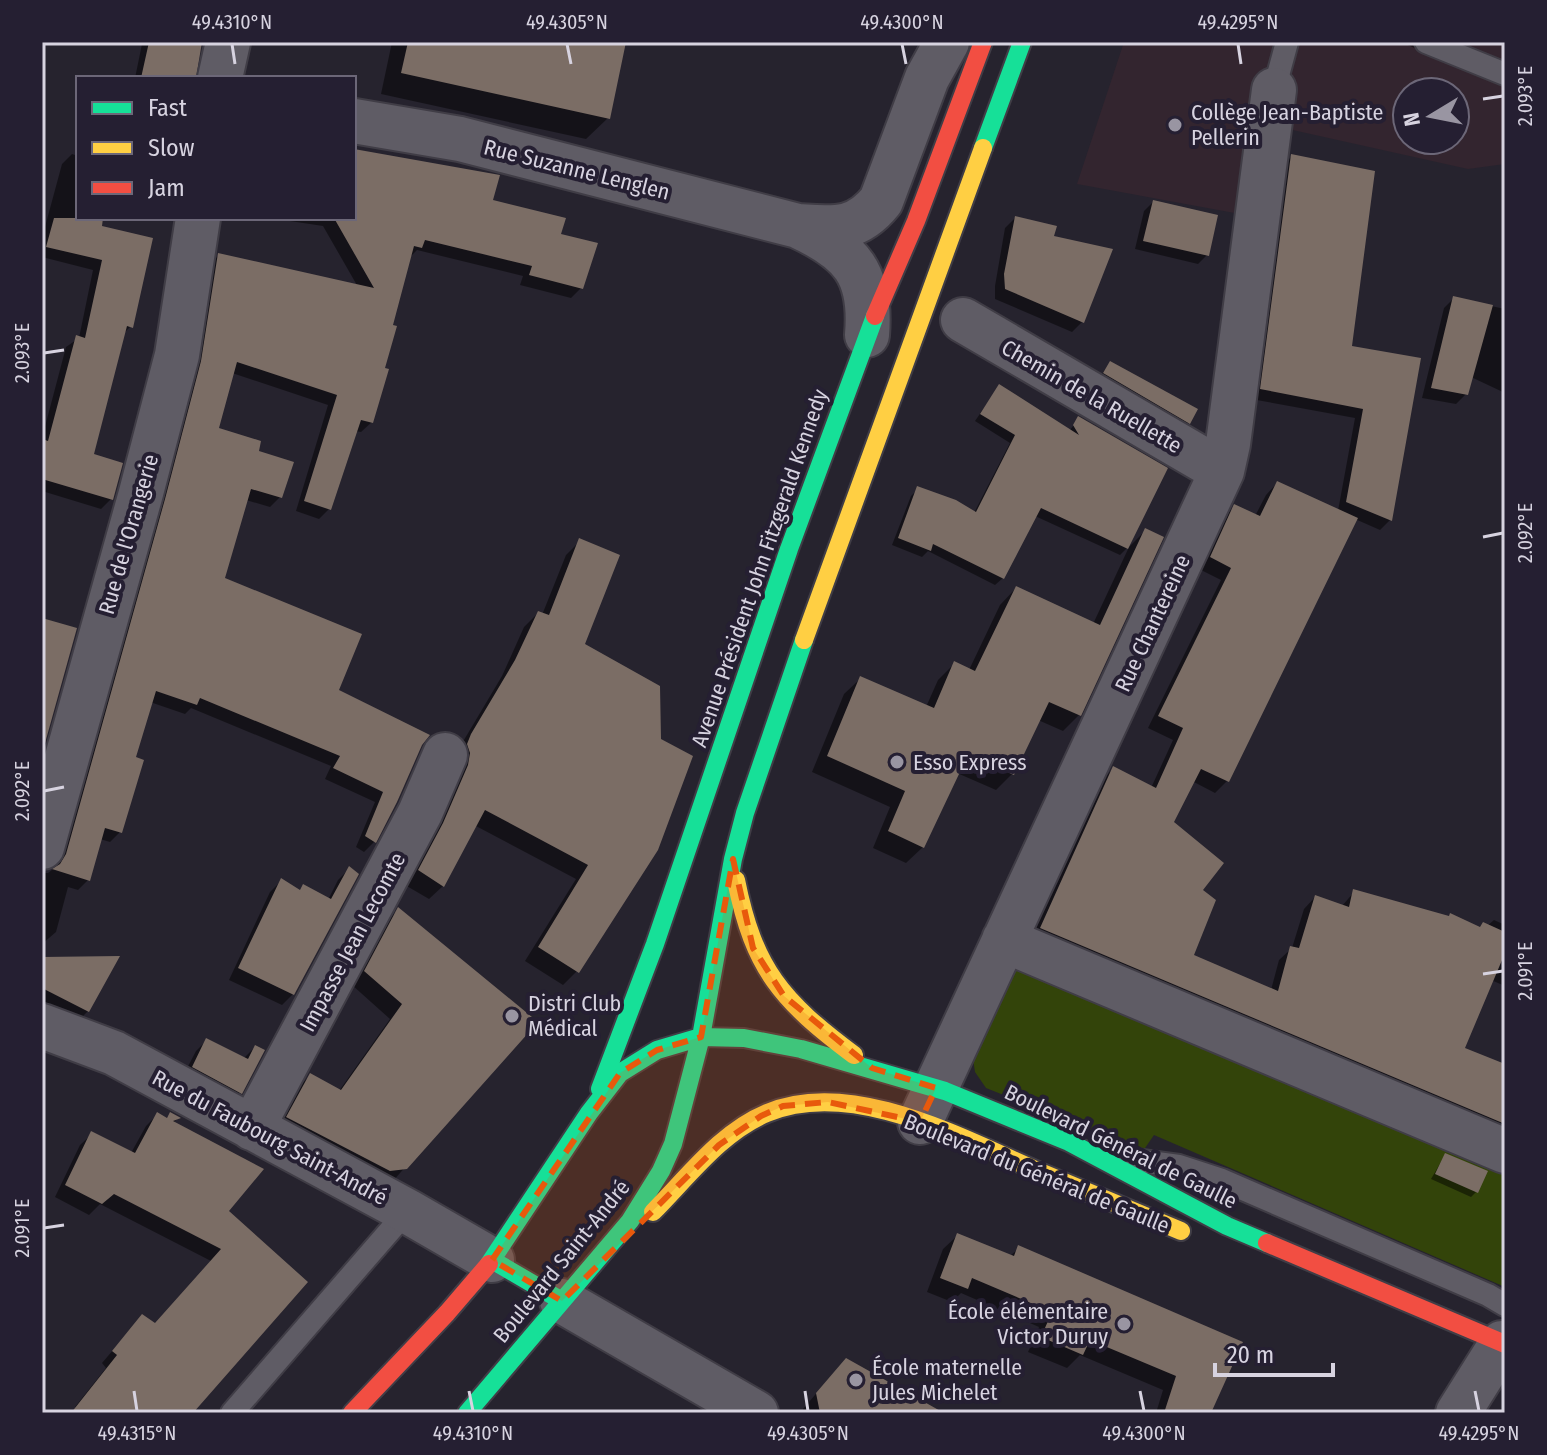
<svg xmlns="http://www.w3.org/2000/svg" width="1547" height="1455" font-family="'Fira Sans Condensed',sans-serif">
<style>
.education{fill:#33252f;fill-rule:evenodd}
.green{fill:#33440a}
.shadow{fill:#0007}
.building{fill:#7b6d65}
.lines{fill:none;stroke-linecap:round;stroke-linejoin:round}
.lane-casing{stroke:#403d46;stroke-width:26}
.street-casing{stroke:#403d46;stroke-width:48}
.fast-casing{stroke:#403d46;stroke-width:22}
.slow-casing{stroke:#403d46;stroke-width:22}
.jam-casing{stroke:#403d46;stroke-width:22}
.lane{stroke:#5f5c65;stroke-width:22}
.street{stroke:#5f5c65;stroke-width:44}
.fast{stroke:#16e098;stroke-width:18}
.slow{stroke:#ffcf43;stroke-width:18}
.jam{stroke:#f24e42;stroke-width:18}
.marked{fill:#e8590c;fill-opacity:0.2;stroke:#e8590c;stroke-width:6;stroke-dasharray:16 10;stroke-linejoin:round}
.ticks{fill:none;stroke:#d7d3e0;stroke-width:3}
.poi-dot{fill:#9995a2;stroke:#251f32;stroke-width:3}
.labels{text-anchor:middle;stroke-width:8;stroke-linejoin:round;paint-order:stroke}
.poi-label{font-size:22px;fill:#d7d3e0;stroke:#251f32;text-anchor:start}
.street-label{font-size:22px;fill:#d7d3e0;stroke:#251f32}
.neatline{fill:none;stroke:#d7d3e0;stroke-width:3}
.ticks-label{font-size:20px;text-anchor:middle;fill:#d7d3e0}
</style>
<rect width="100%" height="100%" fill="#26232e"/>
<path class="education" d="M1124,42H1505V164L1468,169L1288,129L1240,214L1077,184ZM1407,92H1455V140H1407Z"/>
<path class="green" d="M1012,964L1505,1171V1287L1154,1135L1143,1151L986,1088L975,1072L971,1046Z"/>
<path class="shadow" d="M135,42H200L190,78H135L142,44Z
M392,42H624L608,118L586,139L381,94Z
M1401,42H1467L1446,62Z
M354,152L491,201L558,236L581,288L571,298L520,285L523,276L417,250L410,257L391,326L372,422L361,432L355,431L329,509L319,519L296,511L328,405L232,373L216,429L256,453L280,497L270,507L246,500L222,579L336,691L420,744L396,801L374,842L364,852L356,847L375,802L325,779L331,766L191,708L185,714L150,702L133,759L120,832L110,842L100,839L88,880L78,890L68,887L56,932L42,944V873H48L57,866L156,511L208,266L218,256L358,287L323,226L270,218H354Z
M72,154L78,156V218H94L131,326L123,334L92,456L111,499L101,509L42,491V438L66,347L79,338L93,270L42,257V238L62,164Z
M1292,156L1350,347L1419,360L1390,520L1380,530L1355,519L1227,781L1215,793L1192,781L1172,823L1200,890L1191,956L1271,990L1279,960L1292,948L1304,909L1315,897L1342,906L1354,892L1479,929L1487,926L1494,920L1505,925V986L1491,980L1462,1049L1505,1067V1142L1029,940L1102,780L1113,769L1151,788L1173,740L1148,728L1221,580L1199,569L1223,518L1235,506L1255,516L1266,495L1277,483L1338,511L1355,418L1251,399L1282,166Z
M1153,202L1207,255L1198,264L1135,249L1144,211Z
M1015,218L1082,322L1072,332L995,299V286L1005,228Z
M1454,298L1505,309V393L1471,377L1466,394L1456,404L1422,398L1444,308Z
M1110,363L1189,422L1180,431L1096,382Z
M999,386L1069,431L1079,419L1127,548L1120,555L1035,516L1003,578L995,585L928,551L922,557L892,545L911,496L918,489L974,513L1010,443L975,421Z
M1145,531L1079,715L1063,731L1038,720L1012,774L996,790L957,773L923,847L906,863L873,848L890,807L812,772L844,694L861,678L926,707L938,680L955,663L969,670L1000,605L1016,588L1093,624L1129,547Z
M580,541L582,645L659,740L577,971L563,985L525,961L576,879L474,825L443,886L429,899L405,885L458,750L502,676L524,627L538,613L542,615L566,555Z
M349,869L293,994L282,1005L229,980L270,892L281,881L299,891L328,900L338,880Z
M398,910L535,1022L392,1182L274,1131L296,1089L310,1076L339,1091L390,1019L352,985L385,923Z
M117,958L88,1011L79,1020L42,1000V968Z
M207,1040L243,1059L255,1047L240,1092L229,1104L182,1078L196,1051Z
M170,1114L178,1118L173,1123L226,1212L305,1283L190,1413H82L75,1407L106,1368L102,1363L131,1329L154,1325L211,1261L100,1204L89,1215L55,1197L80,1145L92,1134L131,1153L146,1126L157,1115L166,1119Z
M1445,1155L1476,1192L1471,1197L1431,1179Z
M958,1235L1010,1256L1019,1248L1240,1343L1210,1413H1156L1163,1390L1080,1355L1067,1368L1028,1352L1039,1327L961,1293L952,1302L927,1292L943,1249Z
M832,1375L940,1413H804L803,1409Z"/>
<path class="building" d="M149,42H202L196,78H141Z
M408,42H626L610,119L401,73Z
M354,149L500,175L493,200L566,218L561,234L598,243L583,289L529,275L532,266L425,240L422,248L414,246L393,325L397,326L385,368L389,369L373,423L361,420L331,510L304,501L337,395L237,362L219,428L261,441L259,451L294,462L282,498L251,489L225,578L362,634L339,690L430,735L422,745L397,802L376,843L365,836L383,792L333,768L340,756L200,698L197,705L156,691L136,757L144,760L122,833L105,828L90,881L52,869L60,864L66,854L165,499L201,361L218,253L374,288L334,218H354Z
M1291,154L1375,171L1352,346L1421,358L1392,521L1346,502L1363,409L1260,389Z
M1153,200L1218,215L1209,256L1143,241Z
M1015,216L1057,226L1054,236L1113,249L1084,323L1005,289L1004,274Z
M54,218H103L102,226L153,238L133,328L127,326L94,454L123,463L113,500L42,479V439L48,441L76,335L85,338L102,260L46,247Z
M1453,296L1493,305L1468,395L1431,388Z
M1110,361L1198,409L1190,424L1103,373Z
M999,384L1079,435L1073,425L1078,416L1168,468L1128,549L1041,508L1004,579L933,544L931,551L898,538L917,486L956,500L976,512L1015,435L980,414Z
M1277,481L1358,518L1229,782L1201,769L1174,822L1224,863L1203,890L1216,900L1194,955L1278,991L1290,946L1299,948L1315,895L1349,907L1353,889L1449,916L1450,913L1480,927L1483,922L1505,932V953L1465,1048L1505,1064V1124L1040,928L1113,766L1156,788L1183,728L1158,716L1231,568L1210,557L1234,504L1260,516Z
M1145,528L1164,537L1081,716L1049,702L1014,775L968,755L924,848L888,831L905,791L827,756L860,676L934,708L954,661L975,671L1016,586L1100,625Z
M579,538L620,555L585,644L660,686L661,739L693,756L658,850L579,973L538,947L588,865L485,810L444,887L418,870L443,823L468,765L470,753L467,744L471,734L515,660L538,611L549,615Z
M42,618L77,628L42,754Z
M349,866L359,874L294,995L238,968L281,878L300,890L303,884L331,899Z
M398,907L538,1022L407,1169L390,1171L286,1117L310,1073L341,1090L402,1004L364,971Z
M120,956L89,1012L42,988V957Z
M206,1038L248,1059L255,1045L265,1050L242,1094L192,1067Z
M157,1112L167,1118L170,1112L181,1118L173,1121L264,1169L229,1211L308,1282L193,1413H71L117,1355L112,1351L142,1314L155,1323L221,1249L114,1194L102,1204L65,1185L91,1131L135,1153Z
M1445,1153L1488,1171L1478,1193L1435,1174Z
M957,1233L1014,1256L1018,1245L1243,1342L1211,1413H1164L1176,1376L1090,1340L1083,1355L1041,1337L1052,1312L972,1278L968,1289L940,1278Z
M846,1358L944,1413H820L816,1393Z"/>
<g class="lines">
<g class="lane-casing">
<path id="lane" d="M1426,42L1505,74
M1274,90L1287,42
M1127,1159L1179,1166L1222,1180L1488,1295L1505,1305
M232,1413L407,1211"/>
</g>
<g class="street-casing">
<path id="street" d="M220,78L228,42
M354,121L460,139L798,226C852,251 872,274 867,335
M798,226C834,228 856,232 881,201L927,78L947,42
M963,320L1222,471
M42,847L141,493L177,355L198,218
M1004,940L1505,1151
M42,1026L114,1053L407,1211L492,1260
M920,1122L1222,471L1228,444L1274,90
M252,1128L420,813L445,755
M562,1301L756,1413
M1458,1413L1502,1343"/>
</g>
<g class="fast-casing">
<path id="fast" d="M983,148L1022,42
M600,1089L655,944L789,549L875,316
M492,1260L562,1301
M489,1264L589,1113L620,1073L657,1050L701,1037L744,1038L801,1049L945,1091L1069,1142L1227,1226L1267,1243
M467,1413L630,1221L661,1171L673,1144L701,1037L733,859L745,813L804,640"/>
</g>
<g class="slow-casing">
<path id="slow" d="M804,640L983,148
M736,880C754,970 782,1001 854,1055
M653,1212C688,1177 721,1132 767,1113C852,1077 963,1139 1040,1172C1087,1192 1134,1211 1181,1231"/>
</g>
<g class="jam-casing">
<path id="jam" d="M875,316L916,221L983,42
M1267,1243L1505,1344
M352,1413L447,1313L489,1264"/>
</g>
<use href="#lane" class="lane"/>
<use href="#street" class="street"/>
<use href="#fast" class="fast"/>
<use href="#slow" class="slow"/>
<use href="#jam" class="jam"/>
</g>
<path class="marked" d="M733,859L753,948L784,996L872,1068L936,1088L920,1122L828,1102L783,1106L761,1116L719,1145L562,1301L492,1260L620,1073L657,1050L701,1037Z"/>
<path class="ticks" d="M232,44L235,64M567,44L571,64M902,44L906,64M1238,44L1241,64M1483,99L1503,96M44,353L64,350M1483,537L1503,533M44,791L64,787M1483,974L1503,971M44,1228L64,1225M134,1391L137,1411M469,1391L473,1411M805,1391L808,1411M1140,1391L1144,1411M1475,1391L1479,1411"/>
<g class="poi-dot">
<circle cx="1175" cy="125" r="8"/>
<circle cx="897" cy="762" r="8"/>
<circle cx="512" cy="1016" r="8"/>
<circle cx="1124" cy="1324" r="8"/>
<circle cx="856" cy="1380" r="8"/>
</g>
<g class="labels">
<g class="poi-label">
<text x="1191" y="120">Collège Jean-Baptiste<tspan x="1191" dy="25">Pellerin</tspan></text>
<text x="913" y="770">Esso Express</text>
<text x="528" y="1011">Distri Club<tspan x="528" dy="25">Médical</tspan></text>
<text x="1108" y="1319" text-anchor="end">École élémentaire<tspan x="1108" dy="25">Victor Duruy</tspan></text>
<text x="872" y="1375">École maternelle<tspan x="872" dy="25">Jules Michelet</tspan></text>
</g>
<g class="street-label">
<text transform="translate(577 169) rotate(14)" y="8">Rue Suzanne Lenglen</text>
<text transform="translate(1092 396) rotate(30)" y="8">Chemin de la Ruellette</text>
<text transform="translate(128 534) rotate(-74)" y="8">Rue de l'Orangerie</text>
<text transform="translate(759 568) rotate(-71)" y="8">Avenue Président John Fitzgerald Kennedy</text>
<text transform="translate(1152 623) rotate(-65)" y="8">Rue Chantereine</text>
<text transform="translate(352 942) rotate(-62)" y="8">Impasse Jean Lecomte</text>
<text transform="translate(270 1137) rotate(28)" y="8">Rue du Faubourg Saint-André</text>
<text transform="translate(1121 1146) rotate(26)" y="8">Boulevard Général de Gaulle</text>
<text transform="translate(1037 1173) rotate(22)" y="8">Boulevard du Général de Gaulle</text>
<text transform="translate(561 1261) rotate(-51)" y="8">Boulevard Saint-André</text>
</g>
</g>
<rect width="1547" height="1455" fill="none" stroke="#251f32" stroke-width="88"/>
<rect x="76" y="76" width="280" height="144" fill="#251f32" stroke="#6c6778" stroke-width="2"/>
<rect x="92" y="102" width="40" height="12" fill="#16e098" stroke="#6c6778" stroke-width="2"/>
<text x="148" y="116" font-size="24" fill="#d7d3e0">Fast</text>
<rect x="92" y="142" width="40" height="12" fill="#ffcf43" stroke="#6c6778" stroke-width="2"/>
<text x="148" y="156" font-size="24" fill="#d7d3e0">Slow</text>
<rect x="92" y="182" width="40" height="12" fill="#f24e42" stroke="#6c6778" stroke-width="2"/>
<text x="148" y="196" font-size="24" fill="#d7d3e0">Jam</text>
<g transform="translate(1431 116) rotate(260)"><circle r="38" fill="#251f32" stroke="#6c6778" stroke-width="2"/>
<path d="M0-6L14 30L0 20L-14 30Z" fill="#9995a2"/>
<text y="-12" font-size="22" font-weight="bold" text-anchor="middle" fill="#d7d3e0">N</text>
</g>
<path d="M1215 1363v12h118v-12" fill="none" stroke="#d7d3e0" stroke-width="4"/>
<text x="1227" y="1363" font-size="24" fill="#d7d3e0" stroke="#251f32" stroke-width="6" paint-order="stroke">20 m</text>
<rect x="44" y="44" width="1459" height="1367" class="neatline"/>
<g class="ticks-label">
<text x="232" y="29">49.4310°N</text>
<text x="567" y="29">49.4305°N</text>
<text x="902" y="29">49.4300°N</text>
<text x="1238" y="29">49.4295°N</text>
<text transform="translate(1525 96) rotate(-90)" y="7">2.093°E</text>
<text transform="translate(22 353) rotate(-90)" y="7">2.093°E</text>
<text transform="translate(1525 533) rotate(-90)" y="7">2.092°E</text>
<text transform="translate(22 791) rotate(-90)" y="7">2.092°E</text>
<text transform="translate(1525 971) rotate(-90)" y="7">2.091°E</text>
<text transform="translate(22 1228) rotate(-90)" y="7">2.091°E</text>
<text x="137" y="1440">49.4315°N</text>
<text x="473" y="1440">49.4310°N</text>
<text x="808" y="1440">49.4305°N</text>
<text x="1144" y="1440">49.4300°N</text>
<text x="1479" y="1440">49.4295°N</text>
</g>
</svg>
